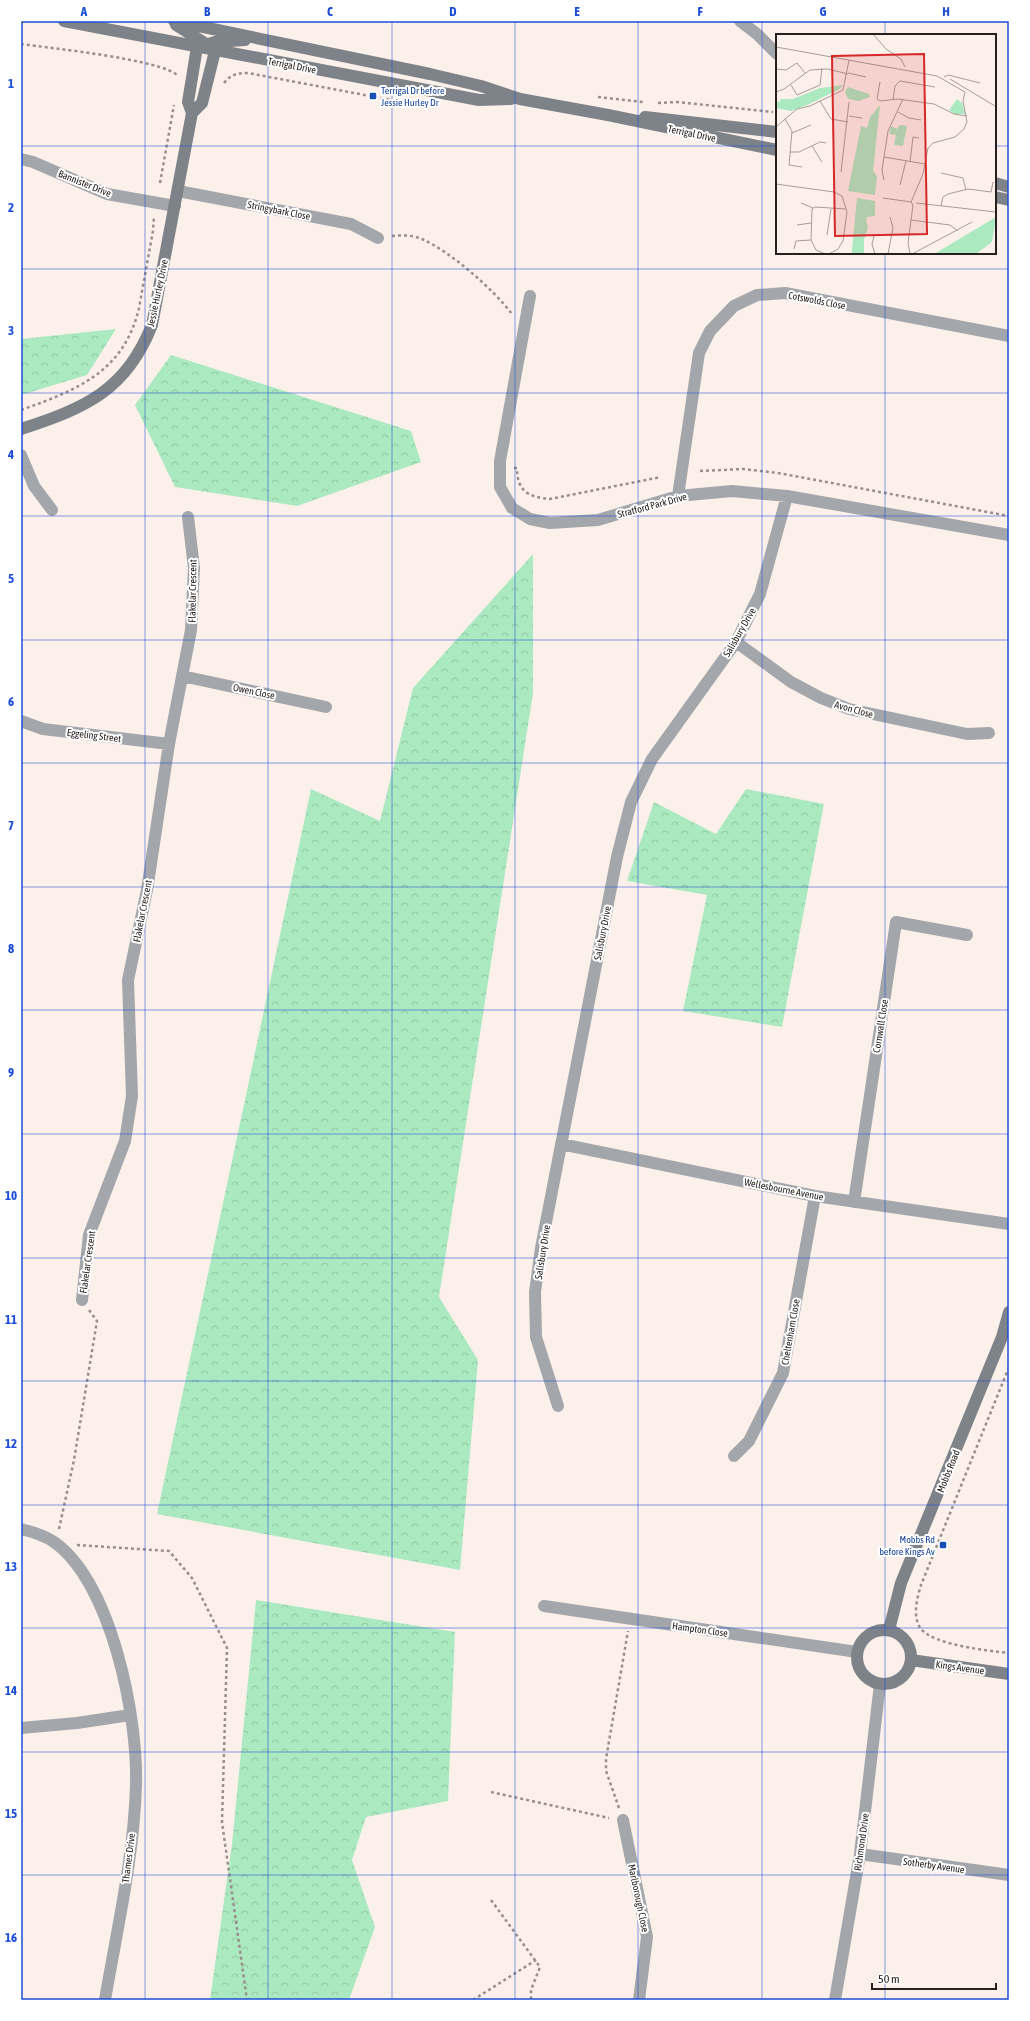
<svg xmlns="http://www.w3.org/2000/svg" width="1030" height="2021" font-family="'Asap Condensed',sans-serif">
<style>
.forest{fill:url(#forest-crowns)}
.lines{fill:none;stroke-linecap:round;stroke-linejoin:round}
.path{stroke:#988f8b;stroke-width:2.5;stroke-dasharray:3 3;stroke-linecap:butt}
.street{stroke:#a3a7ab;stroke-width:12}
.secondary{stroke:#7d8388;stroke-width:12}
.grid{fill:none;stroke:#1d4ed8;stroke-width:1;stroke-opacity:0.55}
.transit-dot{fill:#1a4fb4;stroke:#fff;stroke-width:1.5}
.labels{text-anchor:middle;stroke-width:4;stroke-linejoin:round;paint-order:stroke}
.street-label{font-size:10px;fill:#25201e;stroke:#fff}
.transit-label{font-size:10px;fill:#164399;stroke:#fff;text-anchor:start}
.inset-road{fill:none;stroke:#a69d99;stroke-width:1}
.view{fill:#d62828;fill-opacity:0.15;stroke:#d62828;stroke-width:2}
.inset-edge{fill:none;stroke:#25201e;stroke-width:2}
.neatline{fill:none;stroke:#1d4ed8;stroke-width:1.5}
.grid-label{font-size:13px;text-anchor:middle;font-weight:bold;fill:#1d4ed8}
</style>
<defs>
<pattern id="forest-crowns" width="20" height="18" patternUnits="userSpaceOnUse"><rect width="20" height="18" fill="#abe9c1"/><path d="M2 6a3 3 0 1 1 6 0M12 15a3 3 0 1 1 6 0" fill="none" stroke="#93c8a5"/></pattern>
</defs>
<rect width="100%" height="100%" fill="#fcf0eb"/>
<path class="forest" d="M116,329L87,375L21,395V339Z
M171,355L411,431L421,462L297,506L175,487L135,405Z
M533,554V693L439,1297L478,1360L460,1570L157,1514L311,789L380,821L413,688Z
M746,789L824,804L782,1027L683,1011L707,895L627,881L654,802L716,834Z
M256,1600L455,1632L448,1801L366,1817L352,1860L375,1927L349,2000H210L232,1844Z"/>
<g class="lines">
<path class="path" d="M21,44C50,48 165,60 178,76
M224,83C231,74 238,73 248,73L423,106
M598,97L643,102
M658,103L677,102L773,112
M160,183L174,105
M392,236C402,235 413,235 422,239C451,252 493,289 512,314
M21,410C77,390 124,372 139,308L153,231L154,217
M514,468H517C517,492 529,497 550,499L661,477
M700,471L743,469L778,473L1009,516
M1009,1367L921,1585C917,1598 912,1617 921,1629C934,1645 989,1651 1009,1653
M59,1529L74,1460L97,1321L89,1310
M901,1539L902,1535L904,1536
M933,1541L943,1545
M77,1545L169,1551L192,1578L227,1648L222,1822L247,2000
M491,1792L609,1818
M619,1808L606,1771V1759L628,1631
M491,1900L540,1967L531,1990V2000
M473,2000L536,1960"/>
<path class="street" d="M740,21L757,34L777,54
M21,159L33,162L107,194L175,206
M178,191L351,224L378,238
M530,296L500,461V487L512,508L530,519L550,523L598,520L678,496L732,491L787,496L1009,535
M21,455L34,486L52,510
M678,496L699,353L710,331L734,306L757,295L785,293L1009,336
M736,642L791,682L821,698L849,709L967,734L989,733
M182,676L326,707
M21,721L43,729L169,744
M561,1144L815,1196L1009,1224
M854,1202L896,922L967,935
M82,1300L89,1235L125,1141L132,1096L128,980L147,890L169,744L191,630L194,568L188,517
M558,1406L536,1337L535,1292L541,1248L617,857L631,802L652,759L736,642L760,594L787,496
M734,1456L749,1441L783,1373L815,1196
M21,1529C33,1532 44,1535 54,1542C112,1583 138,1718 136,1785C134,1857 117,1929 105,2000
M544,1606L857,1652
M21,1728L77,1723L130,1715
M623,1820L647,1937L639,2000
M860,1854L1009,1875
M835,2000L860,1854L880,1684"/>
<path class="secondary" d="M64,21L479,100L511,99
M174,21L430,74L481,86L520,99L608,115L777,150
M176,25L211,47
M198,47L215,42L245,40
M192,113L202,103L215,51
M645,117L777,132
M995,183L1009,187
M995,197L1009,200
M21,429C85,408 126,391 152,325L192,113L188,102L197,47
M889,1630L901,1583L1002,1337L1009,1312
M857 1657a27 27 0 1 1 54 0a27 27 0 1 1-54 0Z
M911,1660L1009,1674"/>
</g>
<path class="grid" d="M145,21V2000M268,21V2000M392,21V2000M515,21V2000M638,21V2000M762,21V2000M885,21V35M21,146H777M995,146H1009M885,253V2000M21,269H1009M21,393H1009M21,516H1009M21,640H1009M21,763H1009M21,887H1009M21,1010H1009M21,1134H1009M21,1258H1009M21,1381H1009M21,1505H1009M21,1628H1009M21,1752H1009M21,1875H1009"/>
<g class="transit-dot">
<rect x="369" y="92" width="8" height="8" rx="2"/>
<rect x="939" y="1541" width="8" height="8" rx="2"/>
</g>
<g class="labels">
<g class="street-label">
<text transform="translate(292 65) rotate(11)" y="4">Terrigal Drive</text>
<text transform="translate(692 133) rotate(12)" y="4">Terrigal Drive</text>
<text transform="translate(85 183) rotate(22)" y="4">Bannister Drive</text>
<text transform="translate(279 210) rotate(11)" y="4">Stringybark Close</text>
<text transform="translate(157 293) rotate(-78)" y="4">Jessie Hurley Drive</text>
<text transform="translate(817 300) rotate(11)" y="4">Cotswolds Close</text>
<text transform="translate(652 505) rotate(-15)" y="4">Stratford Park Drive</text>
<text transform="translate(192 591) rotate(-89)" y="4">Flakelar Crescent</text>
<text transform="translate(739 632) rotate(-60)" y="4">Salisbury Drive</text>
<text transform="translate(254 691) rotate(12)" y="4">Owen Close</text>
<text transform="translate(854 709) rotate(16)" y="4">Avon Close</text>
<text transform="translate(94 735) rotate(7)" y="4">Eggeling Street</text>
<text transform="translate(142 911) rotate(-79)" y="4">Flakelar Crescent</text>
<text transform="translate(602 933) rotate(-79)" y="4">Salisbury Drive</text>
<text transform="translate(880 1026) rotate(-81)" y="4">Cornwall Close</text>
<text transform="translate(784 1189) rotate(11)" y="4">Wellesbourne Avenue</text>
<text transform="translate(542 1252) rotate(-81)" y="4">Salisbury Drive</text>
<text transform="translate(87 1262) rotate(-82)" y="4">Flakelar Crescent</text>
<text transform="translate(790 1332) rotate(-80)" y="4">Cheltenham Close</text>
<text transform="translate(948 1471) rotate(-68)" y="4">Mobbs Road</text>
<text transform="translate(700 1629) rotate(8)" y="4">Hampton Close</text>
<text transform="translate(960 1667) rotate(8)" y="4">Kings Avenue</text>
<text transform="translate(861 1842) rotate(-82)" y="4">Richmond Drive</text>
<text transform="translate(128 1858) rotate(-83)" y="4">Thames Drive</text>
<text transform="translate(934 1865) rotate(8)" y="4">Sotherby Avenue</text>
<text transform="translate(639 1898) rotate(78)" y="4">Marlborough Close</text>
</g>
<g class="transit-label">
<text x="381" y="94">Terrigal Dr before<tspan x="381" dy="12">Jessie Hurley Dr</tspan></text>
<text x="935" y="1543" text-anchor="end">Mobbs Rd<tspan x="935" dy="12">before Kings Av</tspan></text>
</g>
</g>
<g transform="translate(776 34)">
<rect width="220" height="220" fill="#fcf0eb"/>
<path d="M67,51L64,55L31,71L15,77L0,74V67L4,68V65H17L44,54ZM72,53L93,60L94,63L83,67L72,65L69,58ZM104,71L97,137L101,142L99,161L72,157L85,92L91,94L94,83ZM124,91L131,92L127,112L118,111L120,101L113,100L115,92L121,95ZM81,164L99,167V182L91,183L90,187L92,193L88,206V220H76V216ZM220,183L216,208L200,220H158Z" fill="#abe9c1"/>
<path d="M181,65L186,69L189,80H179L173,76Z" fill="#abe9c1"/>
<path class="inset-road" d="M97,0L110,15L125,25L129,33M0,13L161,42L189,58M0,35L10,36L21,29L29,39M72,39L90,43M168,43L172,41L204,49M174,45L219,72M104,48L101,65L104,67L122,65L158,70L178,80L191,82M15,51L21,61L44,51L46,34M0,58L8,55L34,36L52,35L72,40M117,65L119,52L124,47L159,53M44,67L55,85L72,88M122,78L133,84L145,86M73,82L86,84M9,85L16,97L13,131L26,133M0,93L21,75L34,72L67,56L73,26M16,99L35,91M36,112L46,128M14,118H23L44,108L50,109M108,123L149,130M134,128L137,103L143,104M65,138L73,68M165,139L187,144L190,156M108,146L106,136L112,97L127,65M0,150L58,158L66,162L71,178L67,207L62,215L53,220M124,151L130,127M107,164L135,168M25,169L37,174M140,169L220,178M165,172L167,163L172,160L192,155L215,158L217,148M135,186L174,191L182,197M21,191L35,189M51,201L55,175M98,202L96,210L99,220M18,215L20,207L35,206M49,220L40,216L35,206L36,175L39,173L70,175M112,220L117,194L114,183M134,220L132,209L137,171L135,168L147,140L152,114L157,109L179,103L188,95L191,88L187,67L189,58M136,220L196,188"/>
<path class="view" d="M148,20L151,200L59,202L56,22Z"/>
<rect width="220" height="220" class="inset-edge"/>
</g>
<rect width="1030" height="2021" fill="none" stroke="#ffffff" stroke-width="44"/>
<path d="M872 1983v6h124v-6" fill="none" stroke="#25201e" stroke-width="2"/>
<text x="878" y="1983" font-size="12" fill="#25201e" stroke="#ffffff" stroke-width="3" paint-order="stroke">50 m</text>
<rect x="22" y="22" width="986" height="1977" class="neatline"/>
<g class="grid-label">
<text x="84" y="16">A</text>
<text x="207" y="16">B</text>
<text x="330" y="16">C</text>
<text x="453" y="16">D</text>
<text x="577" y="16">E</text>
<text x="700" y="16">F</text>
<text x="823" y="16">G</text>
<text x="946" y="16">H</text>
<text x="11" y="88">1</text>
<text x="11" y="212">2</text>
<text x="11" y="335">3</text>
<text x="11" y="459">4</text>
<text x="11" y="583">5</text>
<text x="11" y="706">6</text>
<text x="11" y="830">7</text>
<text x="11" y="953">8</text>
<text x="11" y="1077">9</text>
<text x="11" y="1200">10</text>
<text x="11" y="1324">11</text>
<text x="11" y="1448">12</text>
<text x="11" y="1571">13</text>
<text x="11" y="1695">14</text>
<text x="11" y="1818">15</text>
<text x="11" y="1942">16</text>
</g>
</svg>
